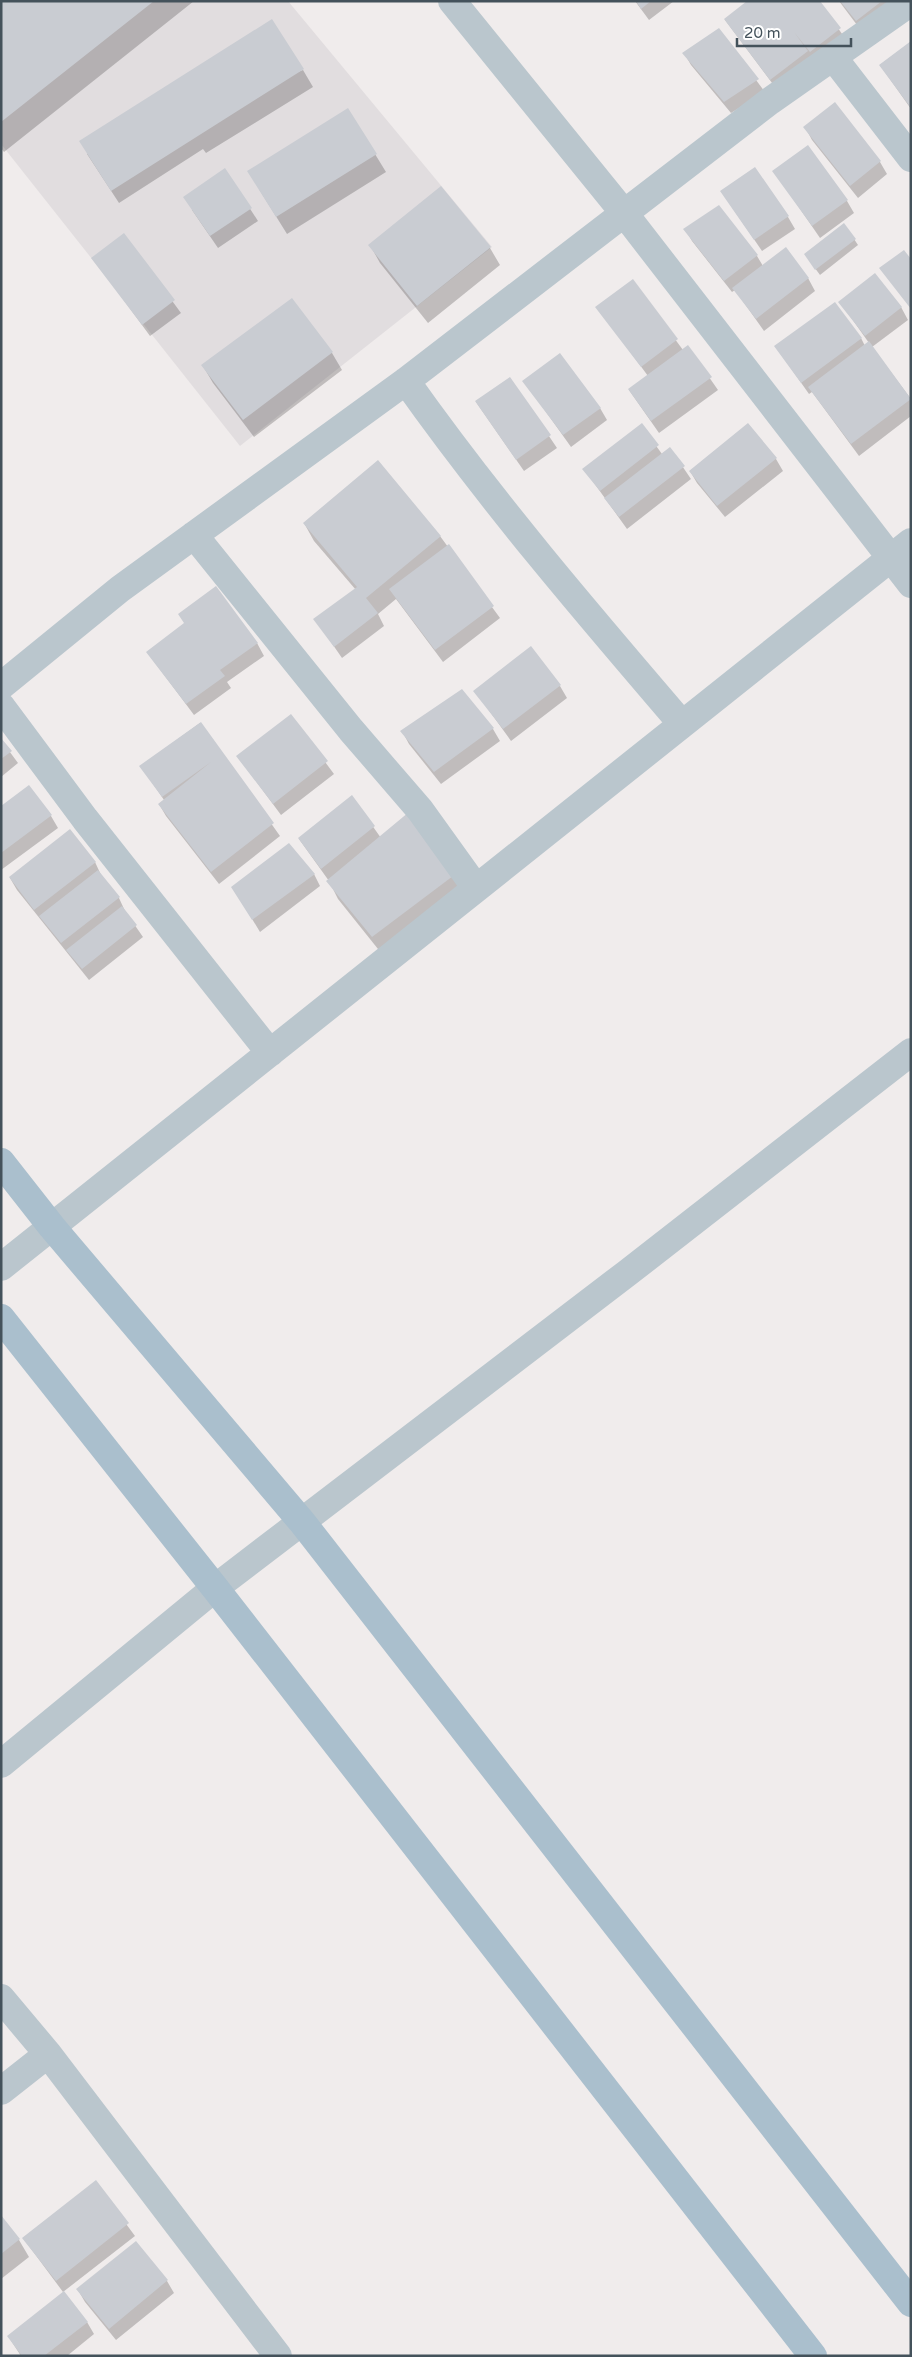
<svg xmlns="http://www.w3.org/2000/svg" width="912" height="2357" font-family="'Varela Round',sans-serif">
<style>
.education{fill:#e1dddf}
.shadow{fill:#0003}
.building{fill:#c9ccd2}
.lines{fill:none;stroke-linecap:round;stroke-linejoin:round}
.minor{stroke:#bac6cd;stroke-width:28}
.major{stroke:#aabfcd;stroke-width:28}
</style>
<rect width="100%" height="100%" fill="#f0ecec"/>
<path class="education" d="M1,1H288L492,247L240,446L1,144Z"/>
<path class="shadow" d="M1,1H194L4,152L1,148Z
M635,1H674L649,20Z
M819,1L847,41L778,91L725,20Z
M839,1H896L863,33Z
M719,30L765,92L731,113L691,65L684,53Z
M911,42V109L880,65Z
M303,70L313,87L206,153L203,149L119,203L87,154Z
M834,104L880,162L887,174L858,198L812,140L805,127Z
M348,110L386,172L287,234L259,189Z
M225,170L258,221L218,248L192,210Z
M774,171L847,201L854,213L820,238Z
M721,191L788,217L795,229L762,251Z
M685,229L757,256L763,266L808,278L815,291L764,331L735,290L732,292L692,241Z
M124,235L181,313L150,336L93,258Z
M854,239L858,245L820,275L809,260Z
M370,245L490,248L500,265L428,323L380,263Z
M632,281L683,350L688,347L718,390L659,433L629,390L648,376L597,307Z
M292,300L332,353L342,370L254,437L213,383L203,366Z
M840,302L901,307L908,320L872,347L911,399V416L859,456L812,392L809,394L776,347L861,338L865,346L869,343Z
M510,378L557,448L524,471L476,402Z
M524,381L600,408L607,420L571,447Z
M748,424L776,459L783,471L725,517L697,483L690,471Z
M641,425L662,454L670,448L691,479L627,529L584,469Z
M304,523L440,536L500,618L443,662L396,599L378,614L384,626L342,658L315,619L356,590L314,541Z
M257,643L264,656L227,682L231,688L194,715L147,652Z
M560,686L567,698L511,741L475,691Z
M291,716L334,774L281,815L238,757Z
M200,723L280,836L219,884L166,816L159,804L164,800L141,766Z
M493,729L500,741L441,784L409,744L402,731Z
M1,740L18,763L1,777Z
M352,797L381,838L409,814L466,891L382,954L338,899L329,881L299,839Z
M1,807L51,816L58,828L1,870Z
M95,862L101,875L119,898L125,911L143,937L89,980L17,890L10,878Z
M314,874L320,886L260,932L240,899Z
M95,2182L135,2236L63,2292L23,2238Z
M1,2217L19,2240L29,2257L1,2279Z
M136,2243L167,2281L174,2293L116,2340L85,2302L78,2290Z
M87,2322L94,2334L67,2356H21L8,2336Z"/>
<path class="building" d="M1,1H154L1,122Z
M636,1H651L641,9Z
M747,1H820L841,28L810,52L794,32L808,51L770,80L724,19Z
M840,1H882L856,21Z
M272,19L304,69L111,191L79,141Z
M719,28L759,79L724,102L682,53Z
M911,41V108L879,65Z
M835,102L881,161L850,186L803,127Z
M348,108L377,154L276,217L247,171Z
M808,145L848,200L812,226L772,171Z
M755,167L789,216L754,240L720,191Z
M225,168L252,208L210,236L183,197Z
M441,186L491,247L417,306L368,245Z
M719,205L758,255L724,281L683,229Z
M844,223L856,239L815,270L804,254Z
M124,233L175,300L142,325L91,258Z
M786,247L809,278L756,319L732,288Z
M904,250L911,259V309L879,268Z
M875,273L902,307L865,336L838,302Z
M633,279L678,339L641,367L595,307Z
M292,298L333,352L243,420L201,365Z
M835,302L862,338L801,383L774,346Z
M869,341L911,399L851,444L808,387Z
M688,345L712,377L651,421L628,389Z
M560,353L601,408L563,435L522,381Z
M510,377L551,435L516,460L475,401Z
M642,423L659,445L600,491L582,469Z
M748,423L777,458L717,506L689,471Z
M670,447L685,466L619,517L604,498Z
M378,460L441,536L366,598L378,613L334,647L313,619L357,587L303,523Z
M449,544L494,606L435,650L389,589Z
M216,586L258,643L220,670L225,676L186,704L146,652L184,623L178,614Z
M531,646L561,685L503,729L473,691Z
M462,689L494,728L434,772L400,731Z
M291,714L328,761L273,804L236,756Z
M201,722L274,823L211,872L158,804L211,762L162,797L139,766Z
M1,738L12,751L1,759Z
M29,785L52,815L1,853V806Z
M352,795L375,826L321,869L298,838Z
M409,812L457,873L372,937L326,881Z
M70,829L96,862L34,910L9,877Z
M289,843L315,874L252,920L231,887Z
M98,870L120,897L61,943L39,916Z
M122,906L137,925L82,969L66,950Z
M96,2180L129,2223L56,2281L22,2238Z
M1,2215L20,2239L1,2254Z
M136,2241L168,2280L109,2329L76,2289Z
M64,2291L88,2322L44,2356H22L7,2336Z"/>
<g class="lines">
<path class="minor" d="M452,1L624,213L911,584
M833,57L911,158
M406,381C491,501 586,612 682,724
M194,535L351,730L420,810L476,888
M1,686L120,589L406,381L770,101L911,2
M1,706L85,819L270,1053
M1,1267L911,542
M1,1764L215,1588L626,1274L911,1052
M1,1998L48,2054L278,2356
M1,2091L48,2054"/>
<path class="major" d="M1,1162L52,1227L302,1522L911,2303
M1,1318L215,1588L813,2356"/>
</g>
<rect width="912" height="2357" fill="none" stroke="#44525b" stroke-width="5"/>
<path d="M737 38v8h114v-8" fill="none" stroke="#44525b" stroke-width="2.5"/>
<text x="744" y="38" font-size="15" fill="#44525b" stroke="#ffffff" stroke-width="4" paint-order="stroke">20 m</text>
</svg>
